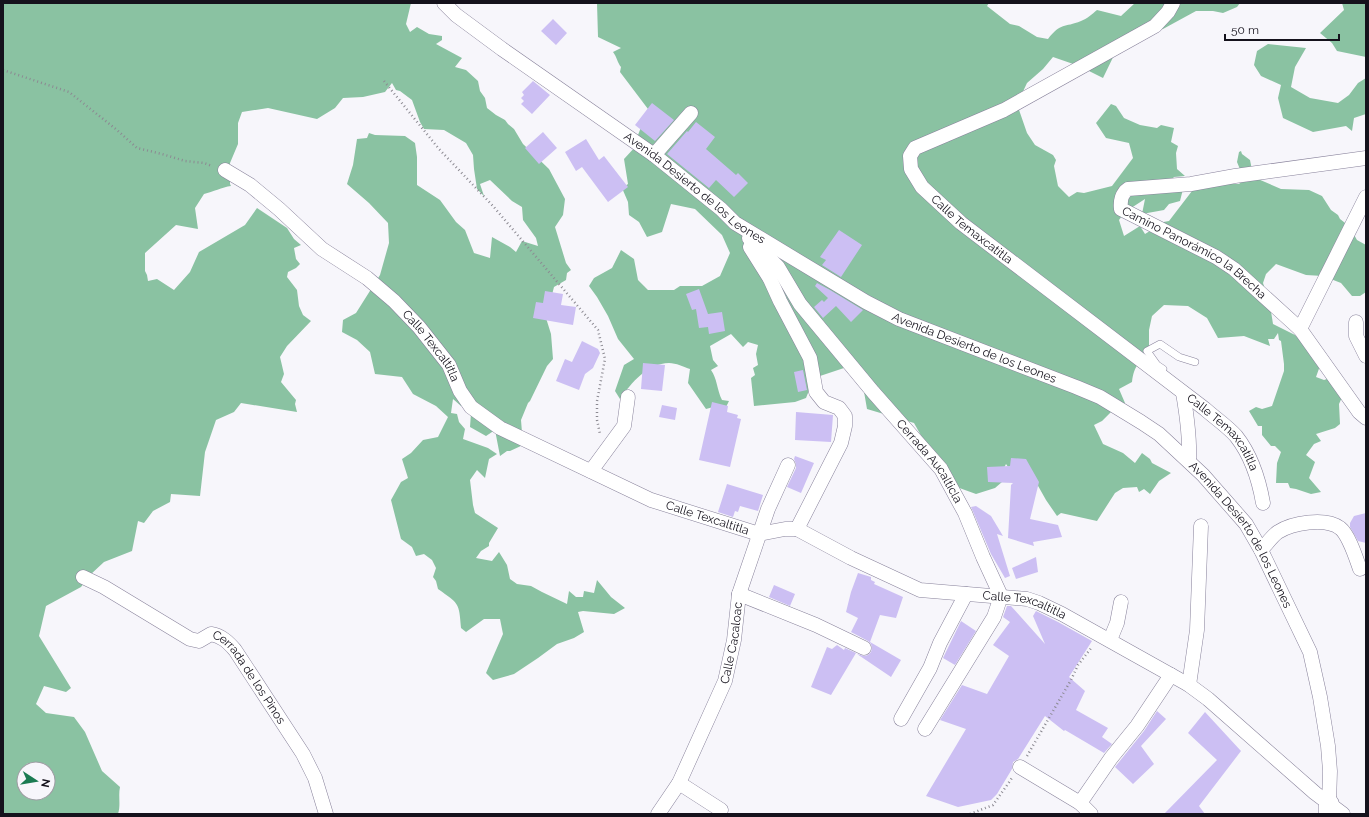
<svg xmlns="http://www.w3.org/2000/svg" width="1369" height="817" font-family="Raleway,sans-serif">
<style>
.forest{fill:#8ac2a2;fill-rule:evenodd}
.building{fill:#ccbff3}
.lines{fill:none;stroke-linecap:round;stroke-linejoin:round}
.lane-casing{stroke:#88829b;stroke-width:8}
.street-casing{stroke:#88829b;stroke-width:15}
.secondary-casing{stroke:#88829b;stroke-width:21}
.path{stroke:#8c8a92;stroke-width:2.5;stroke-dasharray:1 3;stroke-linecap:butt}
.lane{stroke:#fff;stroke-width:7}
.street{stroke:#fff;stroke-width:14}
.secondary{stroke:#fff;stroke-width:20}
.labels{text-anchor:middle;stroke-width:4;stroke-linejoin:round;paint-order:stroke}
.street-label{font-size:12px;fill:#15121c;stroke:#f7f6fb}
</style>
<rect width="100%" height="100%" fill="#f7f6fb"/>
<path class="forest" d="M3,3H411L406,24L410,32L417,27L429,34L442,36V40L436,44L462,58L455,67L466,70L478,81L480,91L485,98L487,108L496,115L505,120L508,124L514,129L523,144L549,169L565,199L563,215L555,227L566,263L571,270L567,273L566,280L554,287L546,318L551,334L553,359L547,366L530,401L528,403L521,420L523,445L510,451H507L500,456L495,430L486,436L470,427L471,413L469,406H461L453,399L451,413L457,414L459,422L465,429L463,439L488,448L497,454L489,459L485,478L477,470L470,480L473,505L475,513L498,528L489,543V546L481,551L476,558L492,561L499,552L507,565L510,579L517,584L531,586L542,592L567,604L569,591L576,597H583L584,591L594,593L597,580L611,597L625,608L614,614L583,611L578,612L584,632L574,638L557,644L538,658L514,674L493,680L486,673L503,634L500,619H484L466,632L461,628C459,602 459,604 438,589L436,581L433,577L436,568L432,560L424,554L416,556L412,547L401,539L391,500L401,482L408,478L402,459L411,453L423,440L438,437L448,417L436,406L413,394L402,377L375,374L370,352L357,340L342,332L343,320L356,313L380,275L389,243L388,223L369,203L347,184L353,165L357,139L367,138L369,133L375,135L405,136L415,143L417,157V185L440,200L456,222L465,230L474,253L490,258L492,237L510,247L516,252L522,241L538,246L536,238L523,220L522,207L512,201L490,180L480,184L484,196L477,189L474,169L473,155L466,143L444,130L424,129L420,122L412,100L400,91L396,90L392,83L385,92L363,97L343,98L335,108L317,119L268,108L242,112L238,123V144L230,163V184L231,186C222,187 213,192 204,194L195,208L198,229L176,225L145,253V271L147,275L148,281L157,279L174,290L190,272L199,252L245,225L257,208L287,228L294,239L301,245L294,248L296,259L300,264L296,268L288,272L287,277L297,290L299,306L303,315L311,321L287,346L280,357L284,374L281,382L296,400L295,404L297,412L241,403L234,412L216,420L205,452L200,496L171,494L170,502L153,511L144,523L138,521L132,551L104,562L90,575L81,587L46,606L39,636L71,688L66,692L44,686L36,704L46,713L74,717L85,732L102,771L120,787C118,796 121,805 118,814H3ZM24,769H48V793H24Z
M597,3H989L987,6L1010,24L1019,26L1037,37L1048,39C1061,22 1064,28 1081,21C1087,19 1092,14 1097,10L1121,16L1135,3H1240L1237,7L1223,13L1213,11H1196L1163,29L1142,34L1118,47L1103,78L1079,66L1053,57L1043,69L1027,83L1019,100L1018,107L1027,133L1035,145L1053,155L1056,160L1054,166L1058,186L1069,197L1077,192L1084,193L1112,186L1133,158L1129,143L1106,138L1096,123L1111,104L1116,106L1124,118L1140,125L1157,128L1161,125L1174,128L1171,142L1178,146L1176,153L1177,169L1185,176L1174,177L1171,180L1183,189L1180,201L1169,204L1164,210L1142,214L1145,199L1125,212L1119,220L1124,236L1140,226L1145,234L1153,229L1158,223L1169,221L1192,191L1221,184H1239L1244,179L1237,162L1239,152L1241,151L1242,154L1250,160L1252,170L1258,179L1281,189L1309,190L1322,196L1331,210L1338,215L1340,219L1349,226L1357,240L1366,245V292L1360,296H1352L1341,283L1323,276L1306,275L1276,264L1266,274L1263,283L1270,305L1273,324L1295,335L1321,363L1316,377L1324,380L1333,377L1343,395L1339,404L1340,424L1335,428L1316,434L1321,441L1314,444L1306,455L1315,462L1309,478L1321,492L1311,494L1296,489L1290,488L1288,483H1276L1277,463L1281,452L1275,446H1271L1262,435V426H1258L1249,411L1256,407L1262,409L1272,406L1284,371V364L1281,341L1279,340L1278,333L1274,339H1268L1270,346L1244,336L1218,338L1207,318L1188,306L1164,305L1152,316L1149,330V347L1153,352C1140,362 1134,364 1132,382L1119,389L1125,403L1112,411L1102,421L1094,425L1103,444L1123,453L1135,463L1142,453L1150,459L1152,463L1171,473L1159,481L1150,494L1144,489L1139,492L1137,487L1123,488L1115,493L1097,521L1061,513L1057,516L1046,500L1028,468L1011,471L1006,464L1004,468L1002,482L995,488L976,494L940,481L923,439L914,423L867,409L863,386L847,367L814,378L806,398L795,402L754,406L751,378L755,375L753,368L758,365L756,354L758,345L748,342L743,347L731,334L710,346L713,360L718,366L711,370C717,378 717,390 722,400L729,401L724,411L717,406L706,409L688,383L690,369C684,367 676,363 669,363C648,363 631,383 620,399L615,391L624,365L634,359L618,339L608,316L597,297L589,286L594,278L612,268L621,250L634,259L638,280L648,290H674L680,286H702L720,276L730,253L722,235L695,209L671,204L662,232L647,237L639,222L629,215L628,202L622,188L628,184L624,159L636,146L638,135L648,109L620,72L621,67C617,62 617,57 613,52L621,48L598,37Z
M1342,3H1366V57L1337,51L1332,43L1320,33L1344,10Z
M1268,44L1306,48L1295,67L1291,87L1310,98L1338,103L1349,95L1358,83L1366,78V114L1354,118L1352,131L1346,126L1313,132L1283,118L1278,98L1281,85L1261,76L1254,65L1257,51Z"/>
<path class="building" d="M553,19L567,33L556,45L541,31Z
M533,81L550,95L532,114L521,104L524,101L521,98L524,95L522,92Z
M652,103L674,120L655,141L635,125Z
M696,122L715,137L706,149L736,175L738,173L748,183L734,197L716,180L709,188L667,154L687,131L688,132Z
M543,132L557,148L539,164L525,148Z
M586,139L599,160L604,156L628,187L608,202L582,167L576,171L565,152Z
M839,230L862,245L841,277L822,265L826,260L820,257Z
M817,283L830,290L863,310L851,322L836,306L823,318L814,307L822,300L824,302L828,298L815,286Z
M699,289L708,314L722,312L725,331L709,334L708,327L699,328L696,309L692,310L686,294Z
M545,291L563,294L561,305L576,307L573,325L533,318L536,302L543,303Z
M582,341L598,349L600,353L593,368L585,374L579,390L556,381L565,359L572,362Z
M643,363L665,365L662,391L641,389Z
M803,370L807,390L798,392L794,372Z
M712,402L728,406L727,412L738,415L737,418L741,419L730,467L699,460Z
M662,405L677,408L675,420L659,417Z
M796,412L833,415L831,442L795,440Z
M795,456L814,463L801,493L787,487L796,468V464L794,459Z
M1011,458L1026,459L1039,482L1030,519L1058,525L1062,537L1033,542L1034,546L1008,538L1011,485L1013,483L988,482L987,467L1010,466Z
M727,484L763,495L758,511L740,506L738,512L735,511L733,517L718,512Z
M976,506L991,516L1003,536L997,534L1010,576L1005,578L991,554L971,507Z
M1366,513V543L1358,541L1350,527V523L1354,516Z
M1036,557L1038,572L1016,579L1012,568Z
M858,573L871,577V580L875,582L874,584L903,597L896,618L880,615L870,642L901,660L891,677L857,654L864,656L868,655L871,652L872,648L871,644L868,641L851,632L858,618L846,612L851,592Z
M774,585L795,594L790,606L769,597Z
M1007,606H1011L1045,644L1033,616L1036,611L1058,622L1092,641L1069,677L1085,691L1076,710L1108,728L1102,737L1112,744L1104,753L1065,730L1064,731L1045,716L1018,759L1013,762L1012,769L997,794L991,800L958,807L926,796L966,729L940,720L962,685L987,694L1009,656L993,645L1010,622L1003,617Z
M961,621L976,631L955,665L943,658Z
M837,645L844,650L845,648L856,653L831,695L811,687L827,647L832,649Z
M1157,711L1166,719L1141,746L1154,764L1133,784L1115,767L1144,731Z
M1205,712L1241,751L1199,806L1205,814H1164L1217,760L1188,733Z"/>
<g class="lines">
<g class="lane-casing">
<path id="lane" d="M1163,369L1157,365L1147,351L1160,344L1179,357L1195,362"/>
</g>
<g class="street-casing">
<g id="street">
<path id="s1" d="M444,3L456,15L502,49L654,155L721,209L735,223L866,302L899,319L1076,387L1100,397L1141,422L1159,434L1203,475L1246,524L1261,550L1310,652L1320,697L1328,746L1330,771L1329,804"/>
<path id="s2" d="M1173,3L1168,12L1155,26L1004,110L915,148L910,156L911,169L922,187L961,223L1205,409C1215,418 1227,426 1236,436C1251,455 1259,480 1263,503"/>
<path d="M654,155L691,113"/>
<path id="s3" d="M1366,158L1235,176L1191,184L1128,189C1122,193 1120,201 1121,209L1123,210L1216,257L1234,269L1300,329L1359,412L1366,418"/>
<path id="s4" d="M225,170L250,185L279,209L322,249L367,278L394,301L419,327L449,365L460,391L471,407L500,428L651,500L759,534L785,529H797L851,558L920,590L1027,599L1039,603L1062,614L1189,685L1208,699L1315,793L1343,814"/>
<path id="s5" d="M749,238L778,267L800,304L873,392L941,469L965,513L983,557L1001,596L994,617L925,729"/>
<path d="M750,247L770,279L780,301L810,358L816,392L824,402L839,408L845,416V426L841,443L797,529"/>
<path d="M1356,322V336L1366,356"/>
<path d="M1300,329L1366,197"/>
<path d="M1183,393C1187,416 1190,438 1189,461"/>
<path d="M591,471L624,426L628,397"/>
<path d="M1261,550C1266,545 1272,536 1278,532C1292,523 1325,517 1340,528C1349,535 1356,558 1360,569"/>
<path id="s6" d="M83,577L104,587L190,639L199,641L211,634C222,636 228,642 235,650L303,754L315,778L326,814"/>
<path d="M739,594L816,625L864,648"/>
<path d="M1110,640L1117,623L1121,602"/>
<path d="M1189,685L1197,630L1201,526"/>
<path d="M901,719L930,668L940,643L966,594"/>
<path d="M1020,767L1080,803L1091,814"/>
<path d="M679,783L721,810"/>
<path d="M1080,803L1111,758L1137,726L1171,675"/>
<path id="s7" d="M658,814L679,783L725,681L734,640L739,594L768,509L788,465"/>
</g>
</g>
<g class="secondary-casing">
<path id="secondary" d="M1329,814V804"/>
</g>
<path class="path" d="M3,70L69,92L117,130L137,148L162,154L185,161L204,163L212,166
M384,81L439,149L493,206L598,330L605,359L597,401V420L600,434
M1027,756L1071,680L1078,665L1092,647
M970,814L993,805L1012,778"/>
<use href="#lane" class="lane"/>
<use href="#street" class="street"/>
<use href="#secondary" class="secondary"/>
</g>
<g class="labels">
<g class="street-label">
<text dy="4" stroke="none"><textPath href="#s1" startOffset="312">Avenida Desierto de los Leones</textPath></text>
<text dy="4" stroke="none"><textPath href="#s2" startOffset="408">Calle Temaxcatitla</textPath></text>
<text dy="4" stroke="none"><textPath href="#s3" startOffset="348">Camino Panorámico la Brecha</textPath></text>
<text dy="4" stroke="none"><textPath href="#s4" startOffset="273">Calle Texcaltitla</textPath></text>
<text dy="4" stroke="none"><textPath href="#s1" startOffset="636">Avenida Desierto de los Leones</textPath></text>
<text dy="4" stroke="none"><textPath href="#s2" startOffset="732">Calle Temaxcatitla</textPath></text>
<text dy="4" stroke="none"><textPath href="#s5" startOffset="288">Cerrada Aucalticla</textPath></text>
<text dy="4" stroke="none"><textPath href="#s4" startOffset="609">Calle Texcaltitla</textPath></text>
<text dy="4" stroke="none"><textPath href="#s1" startOffset="972">Avenida Desierto de los Leones</textPath></text>
<text dy="4" stroke="none"><textPath href="#s4" startOffset="945">Calle Texcaltitla</textPath></text>
<text dy="4" stroke="none"><textPath href="#s7" startOffset="188">Calle Cacaloac</textPath></text>
<text dy="4" stroke="none"><textPath href="#s6" startOffset="206">Cerrada de los Pinos</textPath></text>
</g>
</g>
<rect width="1369" height="817" fill="none" stroke="#15121c" stroke-width="8"/>
<g transform="translate(36 781) rotate(102)"><circle r="19" fill="#f7f6fb" stroke="#9d9ba2"/>
<path d="M0-3L7 15L0 10L-7 15Z" fill="#1b7b52"/>
<text y="-6" font-size="11" font-weight="bold" text-anchor="middle" fill="#15121c">N</text>
</g>
<path d="M1225 34v6h114v-6" fill="none" stroke="#15121c" stroke-width="2"/>
<text x="1231" y="34" font-size="12" fill="#15121c" stroke="#f7f6fb" stroke-width="3" paint-order="stroke">50 m</text>
</svg>
